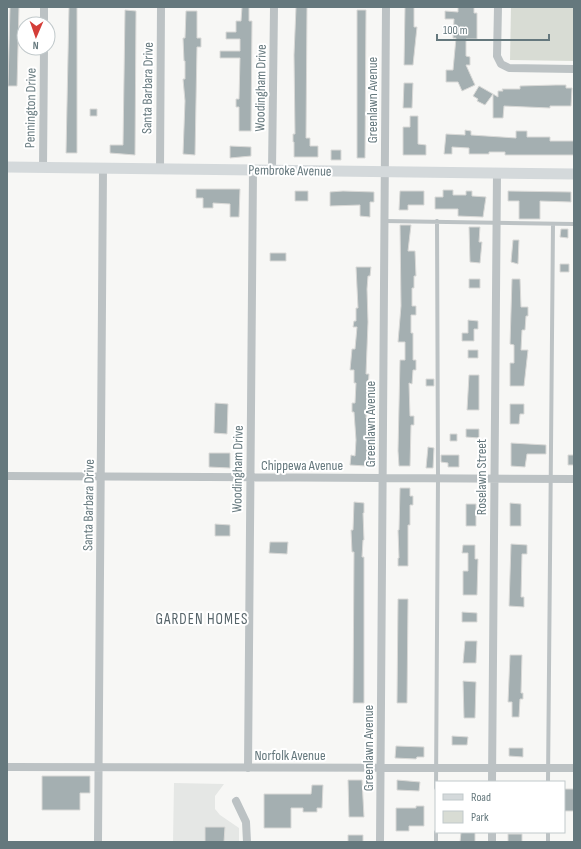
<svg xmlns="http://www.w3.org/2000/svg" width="581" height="849" font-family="'Sofia Sans Condensed',sans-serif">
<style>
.built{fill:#e5e7e5}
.green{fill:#d8dcd4}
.building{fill:#a4afb1;stroke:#d9d9d7}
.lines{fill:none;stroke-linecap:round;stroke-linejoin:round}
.lane{stroke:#bcc2c4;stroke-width:4}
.street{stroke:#bcc2c4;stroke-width:8}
.secondary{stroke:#d4d9db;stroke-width:11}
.labels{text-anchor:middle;stroke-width:4;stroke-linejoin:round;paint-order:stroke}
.street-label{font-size:14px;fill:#65787d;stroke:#fff}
.neighbourhood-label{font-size:15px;letter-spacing:1px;fill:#566469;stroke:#fff}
</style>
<rect width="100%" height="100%" fill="#f7f7f5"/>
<path class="built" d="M174,783L224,784L215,796V809L220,815L239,828V842H173Z"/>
<path class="green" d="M511,7H574V61L510,60Z"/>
<path class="building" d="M10,7H19L17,86H8Z
M69,7H77V153H66Z
M242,7H249V21H252L251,131H239V107H236V99H239L240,58H220V51H240V39H226V32H236V21H241Z
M296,7H307L306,138H310V146H318V157H294V142H293V134H295L294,55Z
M405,7H414V27H417L413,65H404Z
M458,7H474V13H477V39H466V56L470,57V65H466L475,85L462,91L458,82H446V70H453L456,38H453L454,19H445V11L458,12Z
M125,10L136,11L135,155L110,153V145H123Z
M357,10H366L365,158H357Z
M186,11H197V38H201V47H197L195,155L183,154L185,101L183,79H185V61H184L183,38H185Z
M404,83H413L412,108H403Z
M556,85H566V88H572L571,106H550V108L504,106L503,118H493V94L498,97V91H503L502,89H520V86Z
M479,86L493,94L485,105L477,101L478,99L473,96Z
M90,109H97V116H90Z
M410,116H418V144L426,145V155H403V127H410Z
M465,130L471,131V135L516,138V131H527V137H550V141H574V155H505V152H489V154H469V148L452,147V154H444L446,134L465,135Z
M230,146L251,147V156L230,158Z
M331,150H341V160H331Z
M196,189H240L239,217H230V204L213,203V208H203V198H196Z
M443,190H453V195H466V191H472V196L486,197L483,217L458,216V209H435V197H443Z
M295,191H308V201H295Z
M343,191L374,192V202H370V217L360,216V205L330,206V192Z
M400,191H424V205H408V210H399Z
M508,191L571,192V202L540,201V219H519V201H508Z
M400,225H411L408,251H415L416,276H414V288H412V306H416V315H411V333H413V360H416V370H413L412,384L409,383L410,416H414V425H411L410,466H399L398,451L400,360H405V342H398L401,306Z
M469,227H480L479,242H482L480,263L470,262Z
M561,229H568V238L560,237Z
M513,240H519L518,264L511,262Z
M270,253H286V261H270Z
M560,264H569V272H560Z
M356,267H371L370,276H368L367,289L368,322L366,374H369L366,418H370V431L366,466L350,465L351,455L355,456L356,440L354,412H352V403H355L356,383H354V370H350L352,349H355L357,327H353L354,321H356V308H358Z
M469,279H480V288H469Z
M512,279H520L521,307H528V316H526L525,330H522L521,350H528L524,386H510V363H514V345L510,344Z
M468,320L478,321V329H474V341H462V333H468Z
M468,350H478V358H468Z
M469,375H479V410H467Z
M426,379H434V386H426Z
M215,403L228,404L227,434L214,433Z
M510,404H524V414H520L519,424H510Z
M466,429H479V438L466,437Z
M450,434H457V441H450Z
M511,443L546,445V454H527L525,467L511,466Z
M428,447L434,448L433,468H426Z
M209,453H230V468L209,467Z
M441,455H459V467H448V463L441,462Z
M568,455H574V465H568Z
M400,488H410V496H413V505H410V525H408V566H398V558H399L398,530H399Z
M354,502L364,503V513H363L364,540H363L362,557H364V703H353L354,552H352L351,530H353Z
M510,503L521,504V526H510Z
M466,504H476V526H466Z
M215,524L230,525V536H215Z
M270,542H288L287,554L269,553Z
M511,544L527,545V554H522L521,597H524V607L509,606Z
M463,545H475V559H478L477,595H463V571H468V553H462Z
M398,599H408L407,703H397Z
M462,612L477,613V622H462Z
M465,641H477L476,663H463Z
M510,655H522L521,693H523V699H520L519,717H512V702H508Z
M463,681L476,682L475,718H464Z
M452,736L468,737L467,745H452Z
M396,746L424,747V757H417L416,759L395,758Z
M509,748H523V757L509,756Z
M42,776H90V793H80V810H42Z
M348,780H362L364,817H349Z
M397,780L420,782L419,791L397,790Z
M312,785H323L322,808H317V812H303V808H291V828H264V794H311Z
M564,789H574V811H564Z
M416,806H424V826H409V831H396V808H416Z
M205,827H225L224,842H205Z
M461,832H475V842H460Z
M508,834H522V842H508Z
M348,835H363V842H348Z"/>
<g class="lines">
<path class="lane" d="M384,221L574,224
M548,782L553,224
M436,788L438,478L437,221
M436,842V832
M548,842V832"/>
<path class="street" d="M498,7L497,56L501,64L509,68L574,69
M44,24V7
M43,167L44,48
M160,169L161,7
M272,170L274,7
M7,476L574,479
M7,767L574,768
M248,768L253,170
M492,782L497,173
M236,801L246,822L247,842
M98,842L103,169
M380,842L386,7
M492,842V832"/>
<path class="secondary" d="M7,167L574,174"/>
</g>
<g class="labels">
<g class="street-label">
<text transform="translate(147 88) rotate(-89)" y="5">Santa Barbara Drive</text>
<text transform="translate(260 88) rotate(-89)" y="5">Woodingham Drive</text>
<text transform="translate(372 100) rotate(-90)" y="5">Greenlawn Avenue</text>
<text transform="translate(30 108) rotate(-89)" y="5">Pennington Drive</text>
<text transform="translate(290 170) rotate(1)" y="5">Pembroke Avenue</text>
<text transform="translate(370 424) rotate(-90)" y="5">Greenlawn Avenue</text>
<text x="302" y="470">Chippewa Avenue</text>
<text transform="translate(237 469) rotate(-89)" y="5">Woodingham Drive</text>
<text transform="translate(481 477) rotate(-90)" y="5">Roselawn Street</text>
<text transform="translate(88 505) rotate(-89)" y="5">Santa Barbara Drive</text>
<text transform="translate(368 748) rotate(-90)" y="5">Greenlawn Avenue</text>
<text x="290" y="760">Norfolk Avenue</text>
</g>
<g class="neighbourhood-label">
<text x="202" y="624">GARDEN HOMES</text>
</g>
</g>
<rect width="581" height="849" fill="none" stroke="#65787d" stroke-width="16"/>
<rect x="435" y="781" width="130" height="52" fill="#ffffff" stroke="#c1c9cb"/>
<rect x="443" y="794" width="20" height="6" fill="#d4d9db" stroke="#c1c9cb"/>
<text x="471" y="801" font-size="12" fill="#65787d">Road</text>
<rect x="443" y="811" width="20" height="12" fill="#d8dcd4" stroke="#c1c9cb"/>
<text x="471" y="821" font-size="12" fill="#65787d">Park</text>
<g transform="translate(36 36) rotate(182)"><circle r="19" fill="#ffffff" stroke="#c1c9cb"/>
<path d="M0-3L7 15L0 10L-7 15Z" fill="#d43e38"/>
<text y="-6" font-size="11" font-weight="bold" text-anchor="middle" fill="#65787d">N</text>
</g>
<path d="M437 34v6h112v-6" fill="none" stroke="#65787d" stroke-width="2"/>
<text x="443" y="34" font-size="12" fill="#65787d" stroke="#ffffff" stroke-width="3" paint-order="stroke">100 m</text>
</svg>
